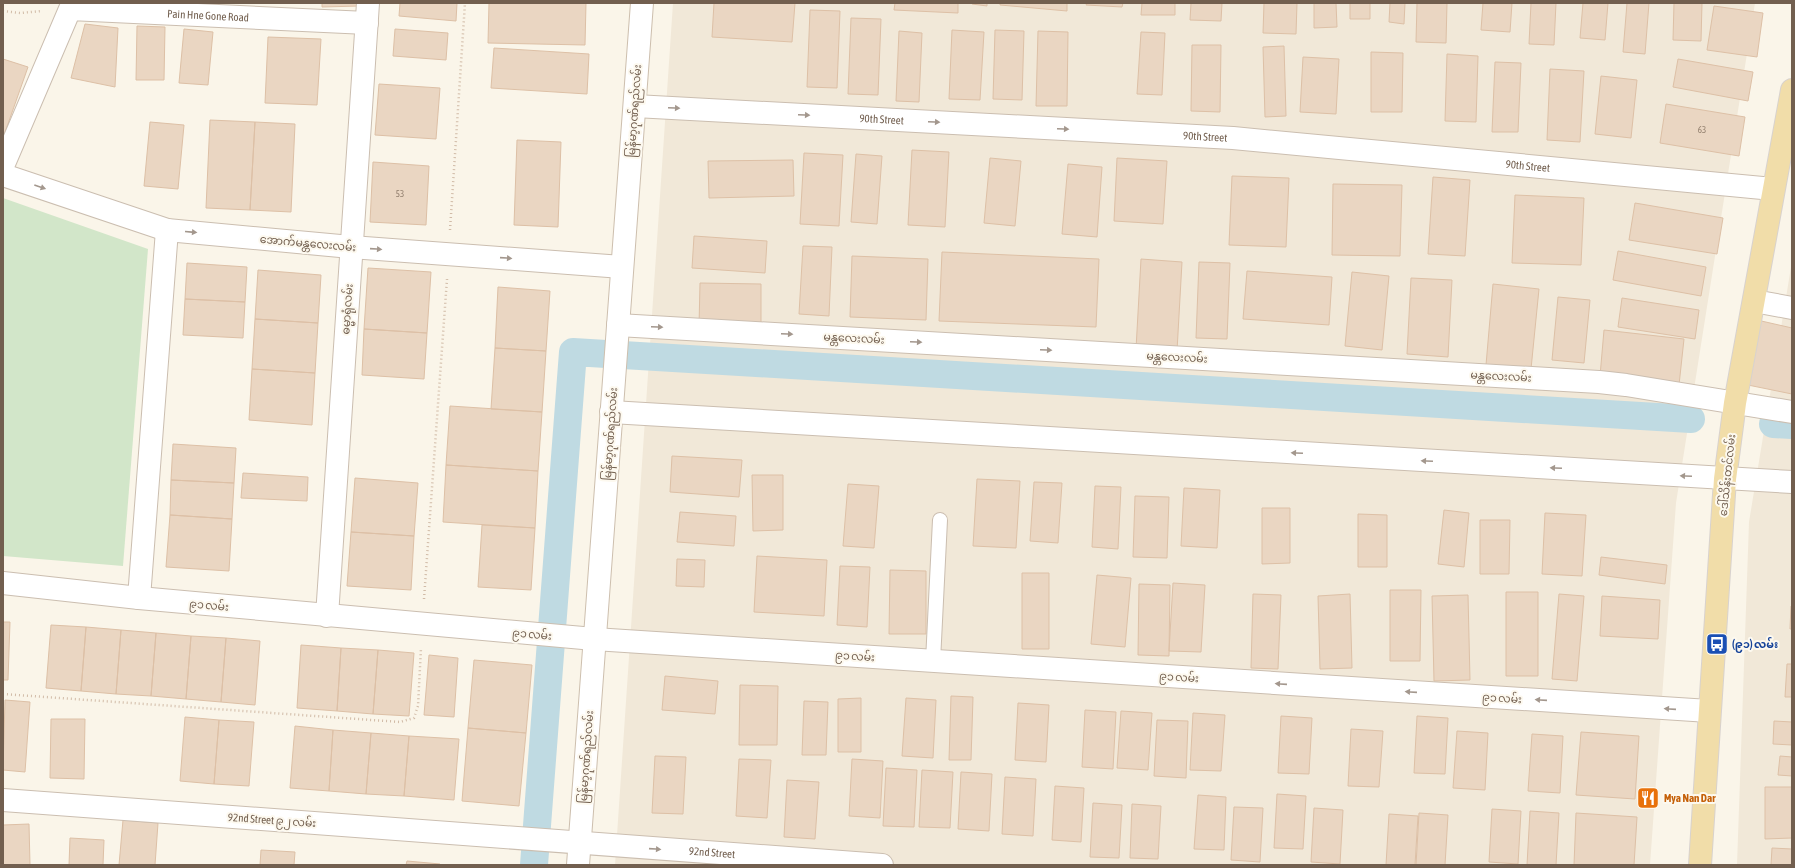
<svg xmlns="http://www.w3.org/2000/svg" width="1795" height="868" font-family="'Asap Condensed','Noto Sans Myanmar',sans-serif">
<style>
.residential{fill:#f1e8d8}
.green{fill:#d2e6c9}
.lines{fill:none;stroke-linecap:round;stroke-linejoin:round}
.canal{stroke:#bfdae2;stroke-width:28}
.building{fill:#ead6c2;stroke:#ddc0a6}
.lane-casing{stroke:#cbbeb0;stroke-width:16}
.street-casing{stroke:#cbbeb0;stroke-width:24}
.secondary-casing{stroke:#cdbfae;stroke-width:24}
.primary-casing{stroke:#d8d2ce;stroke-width:24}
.path{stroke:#d1bba7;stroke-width:2.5;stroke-dasharray:1 3;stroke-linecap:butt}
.lane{stroke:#fff;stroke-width:14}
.street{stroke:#fff;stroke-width:22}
.secondary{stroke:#fff;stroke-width:22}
.primary{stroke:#f1dda9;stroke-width:22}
.oneway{fill:#a3978d}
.labels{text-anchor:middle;stroke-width:4;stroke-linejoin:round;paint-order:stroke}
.number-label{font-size:9px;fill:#907d6c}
.street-label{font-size:11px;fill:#725f4f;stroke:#fdf9ef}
.transit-label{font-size:11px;font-weight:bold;fill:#164399;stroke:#fdf9ef;text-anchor:start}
.food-label{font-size:11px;font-weight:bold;fill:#c56008;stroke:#fdf9ef;text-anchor:start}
</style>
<rect width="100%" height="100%" fill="#faf5e9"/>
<path class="residential" d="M673,3H1755L1676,503L1650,865H615Z
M1792,261V865H1737L1749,522Z"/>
<path class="green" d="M3,198L148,249L123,566L3,556Z"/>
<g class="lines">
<path class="canal" d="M1773,424L1792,425
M534,865L573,352L1691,419"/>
</g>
<path class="building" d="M322,3H359L360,6L322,7Z
M400,3H457L456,21L399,16Z
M489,3H586L585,45L488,43Z
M714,3H795L792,42L712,37Z
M895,3H958V13L894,10Z
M972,3H987V6L972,4Z
M1000,3H1067V11L1000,5Z
M1087,3H1123L1122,7L1086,5Z
M1142,3H1175V15H1141Z
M1191,3H1222L1221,21L1190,20Z
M1264,3H1297L1296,34L1263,33Z
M1314,3H1336L1337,27L1314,28Z
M1350,3H1370V19H1350Z
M1390,3H1405L1404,24L1389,22Z
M1417,3H1447L1446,43L1416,42Z
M1483,3H1512L1510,32L1481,30Z
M1531,3H1556L1554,45L1529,44Z
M1583,3H1608L1605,40L1580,38Z
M1627,3H1649L1645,54L1623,52Z
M1674,3H1702L1701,41L1673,40Z
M1714,6L1763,13L1757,57L1707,50Z
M810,10L840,11L837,88L807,87Z
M851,18L881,19L878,95L848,94Z
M85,24L118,28L115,87L71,78Z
M137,26L165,27L164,80H136Z
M184,29L213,32L208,85L179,83Z
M395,29L448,33L446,60L393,56Z
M952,30L984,32L980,100L949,99Z
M995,30L1024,31L1022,100L993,99Z
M899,31L922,33L919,102L896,101Z
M1038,31L1068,32L1067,106H1036Z
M1141,32L1165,33L1162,95L1137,94Z
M268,37L321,39L317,105L265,103Z
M1192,45H1221L1220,112L1191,111Z
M1284,46L1286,116L1265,117L1263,47Z
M494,48L589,54L587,94L491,88Z
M1371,52L1403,53L1402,112H1371Z
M1447,54L1478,56L1476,122L1445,121Z
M1303,57L1339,59L1336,114L1300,112Z
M3,59L28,67L3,138Z
M1678,59L1753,72L1748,101L1673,87Z
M1495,62L1521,63L1518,132H1492Z
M1550,69L1584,71L1580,142L1547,140Z
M1601,76L1637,80L1631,138L1595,134Z
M379,84L440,88L436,139L375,135Z
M1666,104L1745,117L1739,156L1660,143Z
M210,120L255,122L250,210L206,208Z
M150,122L184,125L178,189L144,186Z
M255,122L295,124L291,212L250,210Z
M517,140L561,142L558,227L514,225Z
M912,150L949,152L945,227L908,225Z
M804,153L843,155L839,226L800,224Z
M856,154L882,156L877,224L851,222Z
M990,158L1021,161L1015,226L984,223Z
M1117,158L1167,161L1163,224L1114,221Z
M793,160L794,196L709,198L708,161Z
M373,162L429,166L426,225L370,222Z
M1068,164L1102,167L1097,237L1062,234Z
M1232,176L1289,178L1286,247L1229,245Z
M1433,177L1470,180L1465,256L1428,254Z
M1333,184L1402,185L1400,256L1332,255Z
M1515,195L1584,198L1581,265L1512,263Z
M1635,203L1723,218L1717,254L1629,240Z
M694,236L767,241L765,273L692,268Z
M803,246L832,247L829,316L799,314Z
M1618,251L1706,267L1701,296L1613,280Z
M942,252L1099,259L1096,327L939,321Z
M852,256L928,259L926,320L850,317Z
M1141,259L1182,262L1177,351L1136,349Z
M1199,262L1230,263L1227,339L1196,338Z
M187,263L247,267L245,302L185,299Z
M368,268L431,272L427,333L364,329Z
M258,270L321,275L318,323L255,319Z
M1247,271L1332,277L1329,325L1243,319Z
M1352,272L1389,276L1382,350L1345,346Z
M1411,278L1452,280L1448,357L1407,354Z
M700,283L761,284V328L699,327Z
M1493,284L1539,289L1531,369L1486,365Z
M498,287L550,291L546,351L495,348Z
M1558,297L1590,300L1584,363L1552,360Z
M1622,298L1699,310L1695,339L1618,327Z
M185,299L245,302L243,338L183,335Z
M255,319L318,323L315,373L252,369Z
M1757,320L1792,328V394L1743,384Z
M364,329L427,333L424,379L362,375Z
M1604,330L1684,339L1679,385L1600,376Z
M495,348L546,351L542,412L491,409Z
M252,369L315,373L312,425L249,420Z
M450,406L542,412L538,471L446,465Z
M173,444L236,448L234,483L171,480Z
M672,456L742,460L739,497L670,492Z
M446,465L538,471L535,528L443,522Z
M243,473L308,477L307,501L241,498Z
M752,475H783V530L753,531Z
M355,478L418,483L414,536L351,532Z
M977,479L1020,481L1016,548L973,546Z
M171,480L234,483L232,519L170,515Z
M1034,482L1062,483L1058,543L1030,541Z
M848,484L879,486L874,548L843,546Z
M1095,486L1121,487L1118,549L1092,547Z
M1184,488L1220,490L1217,548L1181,546Z
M1135,496L1169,497L1167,558L1133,557Z
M1262,508H1290V563L1262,564Z
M1444,510L1469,513L1464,567L1438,564Z
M680,512L736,516L734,546L677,542Z
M1545,513L1586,515L1582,576L1542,574Z
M1358,514L1387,515V567H1358Z
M170,515L232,519L229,571L166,567Z
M1480,520H1510L1509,574H1480Z
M482,525L535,528L531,590L478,587Z
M351,532L414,536L411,590L347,586Z
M757,556L827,560L824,616L754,612Z
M1601,557L1667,565L1665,584L1599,575Z
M677,559L705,560L704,587L676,586Z
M840,566L870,567L867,627L837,625Z
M890,570L926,571V634H889Z
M1022,573H1049V649H1022Z
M1097,575L1131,578L1125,647L1091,644Z
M1173,583L1205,585L1201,652L1169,651Z
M1139,584L1170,585L1169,656L1138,655Z
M1390,590H1421L1420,661H1390Z
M1506,592H1538V676H1506Z
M1253,594L1281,595L1278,669L1251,668Z
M1350,594L1352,668L1320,669L1318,596Z
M1559,594L1584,596L1577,681L1552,679Z
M1468,595L1470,680L1434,681L1432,596Z
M1602,596L1660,600L1658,639L1600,636Z
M1791,606H1792V629H1790Z
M3,622H10L8,680H3Z
M51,625L86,627L81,691L46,688Z
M86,627L121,630L116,694L81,691Z
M121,630L156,633L151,696L116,694Z
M156,633L191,636L186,699L151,696Z
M191,636L226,638L221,702L186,699Z
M226,638L260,641L255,705L221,702Z
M301,645L341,648L337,711L297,708Z
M341,648L378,650L373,714L337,711Z
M378,650L414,653L409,716L373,714Z
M429,655L458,658L454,717L424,715Z
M474,660L532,665L526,733L468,728Z
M1787,664H1792V697H1785Z
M665,676L718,681L715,714L662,710Z
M740,685L778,686L777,745H739Z
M951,696L973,697L971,760H949Z
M861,698V752H838V699Z
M906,698L936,700L933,758L902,756Z
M5,700L30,702L25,772L3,770Z
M804,701L828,702L826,755H802Z
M1018,703L1049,705L1046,762L1015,760Z
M1085,710L1116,712L1113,769L1082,767Z
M1121,711L1152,713L1148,770L1117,768Z
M1193,713L1225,715L1221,771L1190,770Z
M1281,716L1312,718L1309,774L1278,773Z
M1417,716L1448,718L1445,774L1414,773Z
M185,717L219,720L214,784L180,781Z
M51,719H85L84,779L50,778Z
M219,720L254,722L249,786L214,784Z
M1157,720L1188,721L1186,778L1154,776Z
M1774,721L1792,722V745L1773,744Z
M295,726L333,730L329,791L290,788Z
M468,728L526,733L519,806L462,801Z
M1351,729L1383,731L1379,787L1348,786Z
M333,730L371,733L366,794L329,791Z
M1457,731L1488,733L1485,790L1453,788Z
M1581,732L1639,736L1635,799L1576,795Z
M371,733L409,736L404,796L366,794Z
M1532,734L1563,736L1560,793L1528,791Z
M409,736L459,739L454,800L404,796Z
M655,756L686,757L683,814L652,813Z
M1780,756L1792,757V776L1778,775Z
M739,759L771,760L767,818L736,816Z
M852,759L883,761L880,818L849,816Z
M886,768L917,770L914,827L883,826Z
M922,770L953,772L950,828L919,827Z
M961,772L992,774L989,831L958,829Z
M1005,777L1036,779L1033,836L1002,834Z
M787,780L819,782L815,839L784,837Z
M1055,786L1084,788L1081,842L1052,840Z
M1765,787H1792V838L1765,839Z
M1277,794L1306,796L1303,849L1274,848Z
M1198,795L1226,797L1224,850L1194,849Z
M1093,803L1122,805L1119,858L1090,857Z
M1132,804L1161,806L1158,859L1130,858Z
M1234,807L1263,808L1260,862L1231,860Z
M1314,808L1343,810L1340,864L1311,862Z
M1492,809L1521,811L1518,864L1489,862Z
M1530,811L1559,813L1556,865H1527Z
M1419,813L1448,815L1445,865H1416Z
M1576,813L1637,817L1634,865H1574Z
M1389,814L1418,816L1415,865H1386Z
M123,820L158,823L155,865H119Z
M29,824L30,865H3V825Z
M70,838L104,840L103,865H69Z
M1772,848L1792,849V865H1771Z
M261,850L295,852L294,865H260Z
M407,861L440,864V865H406Z"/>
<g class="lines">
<g class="lane-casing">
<path id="lane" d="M933,661L940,520"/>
</g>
<g class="street-casing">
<g id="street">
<path id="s1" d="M635,106L1233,138L1773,189"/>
<path id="s2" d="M3,166L70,9L367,23"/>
<path d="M3,175L167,230L351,247L622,267"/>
<path d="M1754,301L1792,308"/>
<path d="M618,325L1599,382L1626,385L1792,412"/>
<path d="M611,412L1792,482"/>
<path d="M3,583L139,598L594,639L1709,711"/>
<path d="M139,598L167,230"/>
<path d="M327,616L368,3"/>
<path id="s3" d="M3,800L882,865"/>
</g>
</g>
<g class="secondary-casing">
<path id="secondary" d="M578,865L642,3"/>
</g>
<g class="primary-casing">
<path id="primary" d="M1700,865L1725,479L1735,403L1792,90"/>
</g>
<path class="path" d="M3,11L20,13L42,11
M450,230L465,3
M424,599L447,279
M3,694L400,722L414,718L418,706L421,648"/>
<use href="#lane" class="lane"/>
<use href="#street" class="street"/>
<use href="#secondary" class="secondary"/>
<use href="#primary" class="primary"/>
</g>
<defs><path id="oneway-solid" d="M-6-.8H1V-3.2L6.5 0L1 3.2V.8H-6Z"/></defs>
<g class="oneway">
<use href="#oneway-solid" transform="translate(674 108) rotate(3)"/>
<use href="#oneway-solid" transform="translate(804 115) rotate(3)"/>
<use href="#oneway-solid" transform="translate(934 122) rotate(3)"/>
<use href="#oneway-solid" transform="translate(1063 129) rotate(3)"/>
<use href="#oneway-solid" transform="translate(40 187) rotate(19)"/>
<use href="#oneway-solid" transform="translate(191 232) rotate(5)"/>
<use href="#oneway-solid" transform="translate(376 249) rotate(4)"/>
<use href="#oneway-solid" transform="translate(506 258) rotate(4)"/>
<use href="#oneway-solid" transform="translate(657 327) rotate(3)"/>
<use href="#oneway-solid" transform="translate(787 334) rotate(3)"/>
<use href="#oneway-solid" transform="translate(916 342) rotate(3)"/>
<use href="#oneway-solid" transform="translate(1046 350) rotate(3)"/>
<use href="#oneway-solid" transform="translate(1297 453) rotate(-177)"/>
<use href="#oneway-solid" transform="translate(1427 461) rotate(-177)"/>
<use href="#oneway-solid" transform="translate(1556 468) rotate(-177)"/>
<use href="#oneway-solid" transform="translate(1686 476) rotate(-177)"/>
<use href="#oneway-solid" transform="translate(1281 684) rotate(-176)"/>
<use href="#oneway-solid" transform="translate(1411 692) rotate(-176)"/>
<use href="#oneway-solid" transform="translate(1541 700) rotate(-176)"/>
<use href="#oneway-solid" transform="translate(1670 709) rotate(-176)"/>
<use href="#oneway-solid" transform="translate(655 849) rotate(4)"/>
</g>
<defs>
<g id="bus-square" transform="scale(1.15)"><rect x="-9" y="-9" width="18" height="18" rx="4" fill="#1a4fb4" stroke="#fdf9ef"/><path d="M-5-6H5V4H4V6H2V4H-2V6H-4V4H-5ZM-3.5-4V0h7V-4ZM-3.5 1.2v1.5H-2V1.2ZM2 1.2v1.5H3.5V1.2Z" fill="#fff"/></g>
<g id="restaurant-square" transform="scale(1.15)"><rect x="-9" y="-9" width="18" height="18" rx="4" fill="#e8710a" stroke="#fdf9ef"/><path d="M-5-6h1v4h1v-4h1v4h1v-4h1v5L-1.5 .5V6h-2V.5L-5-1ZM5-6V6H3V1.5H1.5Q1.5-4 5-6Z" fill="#fff"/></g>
</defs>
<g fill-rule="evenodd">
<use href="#bus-square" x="1717" y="644"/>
<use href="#restaurant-square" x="1648" y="798"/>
</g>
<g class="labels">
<g class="number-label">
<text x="1702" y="133">63</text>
<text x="400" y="197">53</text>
</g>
<g class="street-label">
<text dy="4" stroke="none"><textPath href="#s2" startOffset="309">Pain Hne Gone Road</textPath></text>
<text transform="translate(634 111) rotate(-86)" y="4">မြန်မာ့ဂုဏ်ရည်လမ်း</text>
<text dy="4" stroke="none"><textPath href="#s1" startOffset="247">90th Street</textPath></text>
<text dy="4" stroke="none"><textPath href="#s1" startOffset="571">90th Street</textPath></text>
<text dy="4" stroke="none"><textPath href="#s1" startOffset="895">90th Street</textPath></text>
<text transform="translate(308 243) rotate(5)" y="4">အောက်မန္တလေးလမ်း</text>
<text transform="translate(347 309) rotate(-86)" y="4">ဓမ္မာရုံလမ်း</text>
<text transform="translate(854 338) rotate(3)" y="4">မန္တလေးလမ်း</text>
<text transform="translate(1177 357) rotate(3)" y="4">မန္တလေးလမ်း</text>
<text transform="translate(1501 376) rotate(3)" y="4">မန္တလေးလမ်း</text>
<text transform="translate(610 434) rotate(-86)" y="4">မြန်မာ့ဂုဏ်ရည်လမ်း</text>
<text transform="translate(1727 475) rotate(-84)" y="4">ဒေါ်သိန်းတင်လမ်း</text>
<text transform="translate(209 605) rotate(5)" y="4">၉၁ လမ်း</text>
<text transform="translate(532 634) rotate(5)" y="4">၉၁ လမ်း</text>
<text transform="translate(855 656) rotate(4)" y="4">၉၁ လမ်း</text>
<text transform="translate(1179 677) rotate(4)" y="4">၉၁ လမ်း</text>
<text transform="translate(1502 698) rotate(4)" y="4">၉၁ လမ်း</text>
<text transform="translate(586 757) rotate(-86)" y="4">မြန်မာ့ဂုဏ်ရည်လမ်း</text>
<text transform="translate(272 820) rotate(4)" y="4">92nd Street ၉၂ လမ်း</text>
<text dy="4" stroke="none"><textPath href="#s3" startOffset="711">92nd Street</textPath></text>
</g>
<g class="transit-label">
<text x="1732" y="648">(၉၁) လမ်း</text>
</g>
<g class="food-label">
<text x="1664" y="802">Mya Nan Dar</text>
</g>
</g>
<rect width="1795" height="868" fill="none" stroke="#725f4f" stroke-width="8"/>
</svg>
